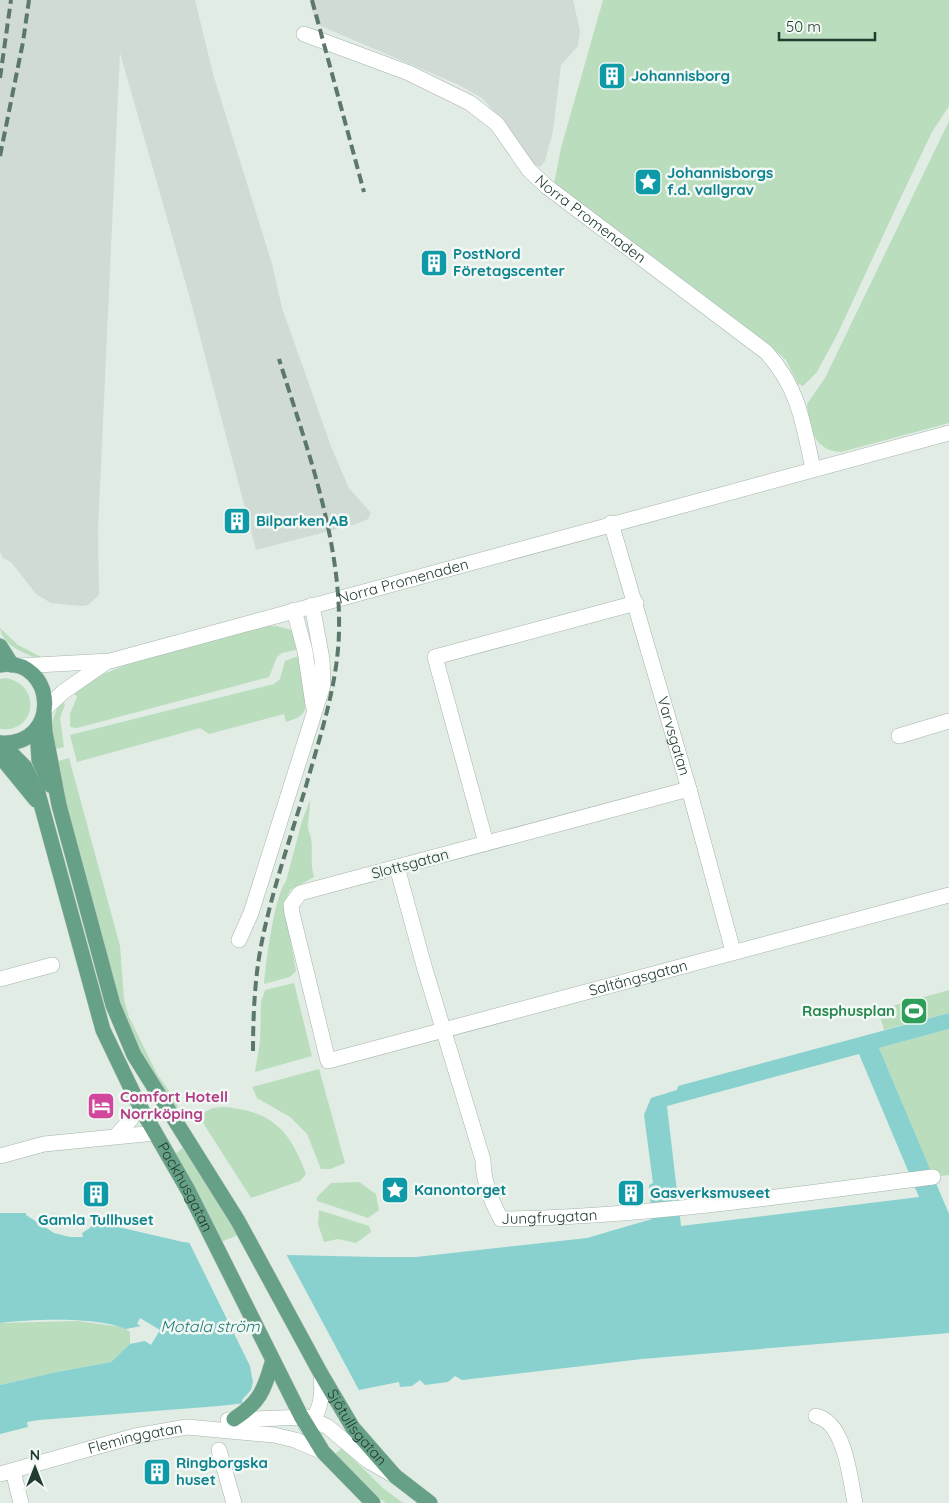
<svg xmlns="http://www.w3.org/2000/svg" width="949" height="1503" font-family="Quicksand,sans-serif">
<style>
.built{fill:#cfdbd4}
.green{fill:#baddbd}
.water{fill:#89d1cf;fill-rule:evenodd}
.pier{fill:#e1ece5}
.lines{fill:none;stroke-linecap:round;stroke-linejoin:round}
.minor-casing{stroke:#a4b4ab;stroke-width:16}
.major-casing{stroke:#c1c8c5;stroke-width:16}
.minor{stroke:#fff;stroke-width:15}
.major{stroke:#66a187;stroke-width:15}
.rail{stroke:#5c786b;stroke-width:4;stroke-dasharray:10 5;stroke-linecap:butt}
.labels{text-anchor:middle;stroke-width:5;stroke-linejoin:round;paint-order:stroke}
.culture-label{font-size:15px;font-weight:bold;fill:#0d838f;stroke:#f2f8f4;text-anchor:start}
.street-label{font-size:15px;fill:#213c30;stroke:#f2f8f4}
.leisure-label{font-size:15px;font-weight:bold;fill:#27864d;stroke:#f2f8f4;text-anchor:end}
.hotel-label{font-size:15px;font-weight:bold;fill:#b23c85;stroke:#f2f8f4;text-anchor:start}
.water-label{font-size:16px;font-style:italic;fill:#1c7876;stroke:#f2f8f4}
</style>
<rect width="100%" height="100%" fill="#e1ece5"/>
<path class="built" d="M0,0H195L213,74L272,264L282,308L332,449L349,488L371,513L368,519L356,524L256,550L189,295L120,53L98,530L99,595L88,605L82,606L51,603L36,594L11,562L3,558L0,552Z
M309,0H573L580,31L578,46L561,65L553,131L545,161L540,167L532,163L505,124L482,98L459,85L316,24Z"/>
<path class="green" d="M603,0H949V106L932,132L901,197L838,333L817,372L803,386L798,384L786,360L774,349L554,184L561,148Z
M949,121V423L841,452C814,451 809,427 807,404L825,378Z
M268,626H276L292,630L300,649L282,653L277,657L269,677L77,728L70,727V714L77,697L72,691C124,657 206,643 268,626Z
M0,628L18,645L47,660C31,658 2,646 0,628Z
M301,655C303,667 311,703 303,713C299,718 292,720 286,722L284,714L209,734L200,728L77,762L70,735L274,684L280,679L285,661Z
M5,678C43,684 36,734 0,729V679Z
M63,700L65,705L60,718L64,747L52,750C52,731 50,715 63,700Z
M69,758L120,946L124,1000L129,1017L157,1074L178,1104L177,1109L145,1060L119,1000L55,762Z
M310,800C310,809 309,815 308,823C307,829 310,833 311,838C313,852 310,864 314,877L290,890L284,904L296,971L290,977L264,984C266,962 274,897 286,881L302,821Z
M294,983L312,1056L255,1072L260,1042L261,1002L265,990Z
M949,990V1013L884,1030L878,1010Z
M949,1029V1175L933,1177L879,1048Z
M319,1069L345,1163L330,1169H321L307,1134L290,1117L257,1098L252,1087Z
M222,1107C270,1110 290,1129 306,1174L300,1181L251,1198L198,1115L213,1108Z
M183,1148L210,1186L238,1235L221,1242L175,1154Z
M359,1182L376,1194L379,1210L368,1218L317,1201V1197L331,1183Z
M319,1210L369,1226L371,1232L356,1243L338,1239L324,1242L318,1224Z
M77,1321L122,1327L130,1331V1344L111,1362L52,1373L0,1385V1323Z
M342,1448L383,1488L403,1503H386L372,1493L334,1455Z"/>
<path class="water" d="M949,1013V1029L879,1048L949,1214V1333L642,1359L462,1380L455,1376L448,1382L425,1385L420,1380L412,1386L400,1387L399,1382L359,1390L219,1406L39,1420L27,1422L28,1427L0,1434V1385L52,1373L111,1362L130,1344V1331C103,1316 31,1319 0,1323V1213H50L71,1216L183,1242L288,1255L375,1257H416L587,1238L652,1219L649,1185L653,1183L644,1115L651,1098L677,1090L678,1086ZM859,1054L919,1197L681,1226L667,1106Z"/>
<path class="pier" d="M26,1212L50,1213L93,1221L90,1228L82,1233L83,1237H70L54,1233L26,1215Z
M188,1240L285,1252L360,1392L243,1406L242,1400L251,1390L253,1382L250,1366Z
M140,1318L160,1330L151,1345L145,1341L130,1344V1332L126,1329L141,1326L137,1324Z"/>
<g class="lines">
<g class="minor-casing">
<g id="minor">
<path id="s1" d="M304,34L409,73L470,103L497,124L529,170L546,186L766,352C799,388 803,423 813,469"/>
<path id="s2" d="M611,523L689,789L733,951"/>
<path d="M294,610L305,651L313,705"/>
<path id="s3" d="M18,666L110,661L949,433"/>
<path d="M45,709L63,692L105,663"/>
<path d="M899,736L949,721"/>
<path id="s4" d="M689,789L300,893L291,905L292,913L328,1061L949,895"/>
<path d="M486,843L435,657L636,603"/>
<path id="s5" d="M397,867L424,966L483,1160C483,1181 491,1201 501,1219C646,1217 789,1195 933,1177"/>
<path d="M239,940L251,913L323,685L322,659L312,605"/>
<path d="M0,979L52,965"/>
<path d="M116,1136L131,1119L139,1105"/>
<path d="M0,1156L44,1144L155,1133"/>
<path d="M816,1416C845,1422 850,1478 855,1503"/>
<path d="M228,1420L307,1417L328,1427L367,1460L393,1475"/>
<path d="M306,1426C322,1414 323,1392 321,1374"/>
<path d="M219,1450L234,1503"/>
<path d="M13,1471L21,1503"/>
<path id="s6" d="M0,1474L135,1436L187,1427L274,1435L295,1440L323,1452"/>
</g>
</g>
<g class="major-casing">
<g id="major">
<path d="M0,646L12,665"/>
<path d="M0,665C56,656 63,747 0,743"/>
<path id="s7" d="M44,714L45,732L59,805L113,1005L134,1055L238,1221L321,1374L353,1428L395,1476L430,1503"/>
<path d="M37,729L39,760L50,785"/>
<path id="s8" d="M1,743L25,767L38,793L103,1030L139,1105L188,1190L301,1416L323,1452L373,1503"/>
<path d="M0,756L36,800"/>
<path d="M234,1419C259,1403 264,1391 272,1363"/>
</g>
</g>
<use href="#minor" class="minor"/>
<use href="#major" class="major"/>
<path class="rail" d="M312,0L364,192
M0,78L11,0
M0,156L23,42L29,0
M253,1051C253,1025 254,998 257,972C264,913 289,843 306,786C320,736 338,684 339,631C341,538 306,446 279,359"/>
</g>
<defs>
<g id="building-square" transform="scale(1.4375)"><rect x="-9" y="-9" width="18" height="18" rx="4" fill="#0f9aa8" stroke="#f2f8f4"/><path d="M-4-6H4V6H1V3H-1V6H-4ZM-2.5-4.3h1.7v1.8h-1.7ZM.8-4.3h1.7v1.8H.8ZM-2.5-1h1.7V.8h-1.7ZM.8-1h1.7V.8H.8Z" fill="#fff"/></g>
<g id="sight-square" transform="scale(1.4375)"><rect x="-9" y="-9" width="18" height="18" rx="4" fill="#0f9aa8" stroke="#f2f8f4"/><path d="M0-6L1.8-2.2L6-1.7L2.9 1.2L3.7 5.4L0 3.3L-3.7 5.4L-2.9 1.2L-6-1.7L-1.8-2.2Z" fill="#fff"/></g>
<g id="stadium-square" transform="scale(1.4375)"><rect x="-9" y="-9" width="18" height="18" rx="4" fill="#2e9e5b" stroke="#f2f8f4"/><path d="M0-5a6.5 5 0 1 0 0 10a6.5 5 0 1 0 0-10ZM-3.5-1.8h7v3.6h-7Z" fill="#fff"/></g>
<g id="hotel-square" transform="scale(1.4375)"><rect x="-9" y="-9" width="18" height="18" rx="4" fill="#d1479c" stroke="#f2f8f4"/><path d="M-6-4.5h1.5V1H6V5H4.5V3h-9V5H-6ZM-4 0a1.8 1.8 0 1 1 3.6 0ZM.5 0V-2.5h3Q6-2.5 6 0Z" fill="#fff"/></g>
</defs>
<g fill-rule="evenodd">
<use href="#building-square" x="612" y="76"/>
<use href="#sight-square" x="648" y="182"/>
<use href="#building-square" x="434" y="263"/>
<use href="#building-square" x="237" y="521"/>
<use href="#stadium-square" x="914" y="1011"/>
<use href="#hotel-square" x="101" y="1106"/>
<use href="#sight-square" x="395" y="1190"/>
<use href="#building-square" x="631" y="1193"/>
<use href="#building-square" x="96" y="1194"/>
<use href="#building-square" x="157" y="1472"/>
</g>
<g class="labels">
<g class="culture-label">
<text x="631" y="81">Johannisborg</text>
<text x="667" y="178">Johannisborgs<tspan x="667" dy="17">f.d. vallgrav</tspan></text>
<text x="453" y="259">PostNord<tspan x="453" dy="17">Företagscenter</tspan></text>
<text x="256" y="526">Bilparken AB</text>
<text x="414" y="1195">Kanontorget</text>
<text x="650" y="1198">Gasverksmuseet</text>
<text x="96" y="1225" text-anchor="middle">Gamla Tullhuset</text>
<text x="176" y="1468">Ringborgska<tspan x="176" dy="17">huset</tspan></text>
</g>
<g class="street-label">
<text dy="5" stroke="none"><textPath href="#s1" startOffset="349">Norra Promenaden</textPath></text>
<text dy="5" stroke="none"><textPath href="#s3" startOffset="396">Norra Promenaden</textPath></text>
<text dy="5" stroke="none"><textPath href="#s2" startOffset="222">Varvsgatan</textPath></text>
<text transform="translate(410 864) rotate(-15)" y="5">Slottsgatan</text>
<text dy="5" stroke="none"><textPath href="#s4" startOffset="899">Saltängsgatan</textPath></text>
<text dy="5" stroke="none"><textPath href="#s8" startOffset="486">Packhusgatan</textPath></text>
<text dy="5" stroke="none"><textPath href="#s5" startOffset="416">Jungfrugatan</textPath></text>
<text dy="5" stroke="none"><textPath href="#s7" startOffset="788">Sjötullsgatan</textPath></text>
<text dy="5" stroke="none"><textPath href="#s6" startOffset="140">Fleminggatan</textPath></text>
</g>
<g class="leisure-label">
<text x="895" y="1016">Rasphusplan</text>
</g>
<g class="hotel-label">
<text x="120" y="1102">Comfort Hotell<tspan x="120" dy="17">Norrköping</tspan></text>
</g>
<g class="water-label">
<text x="210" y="1332">Motala ström</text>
</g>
</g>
<g transform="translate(35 1468)" stroke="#f2f8f4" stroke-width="4" paint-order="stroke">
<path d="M0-4L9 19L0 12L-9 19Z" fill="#213c30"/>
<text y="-8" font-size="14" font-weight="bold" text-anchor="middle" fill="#213c30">N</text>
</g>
<path d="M779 32v8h96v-8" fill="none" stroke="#213c30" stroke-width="2.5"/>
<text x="786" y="32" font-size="15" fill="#213c30" stroke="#f2f8f4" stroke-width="4" paint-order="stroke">50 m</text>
</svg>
